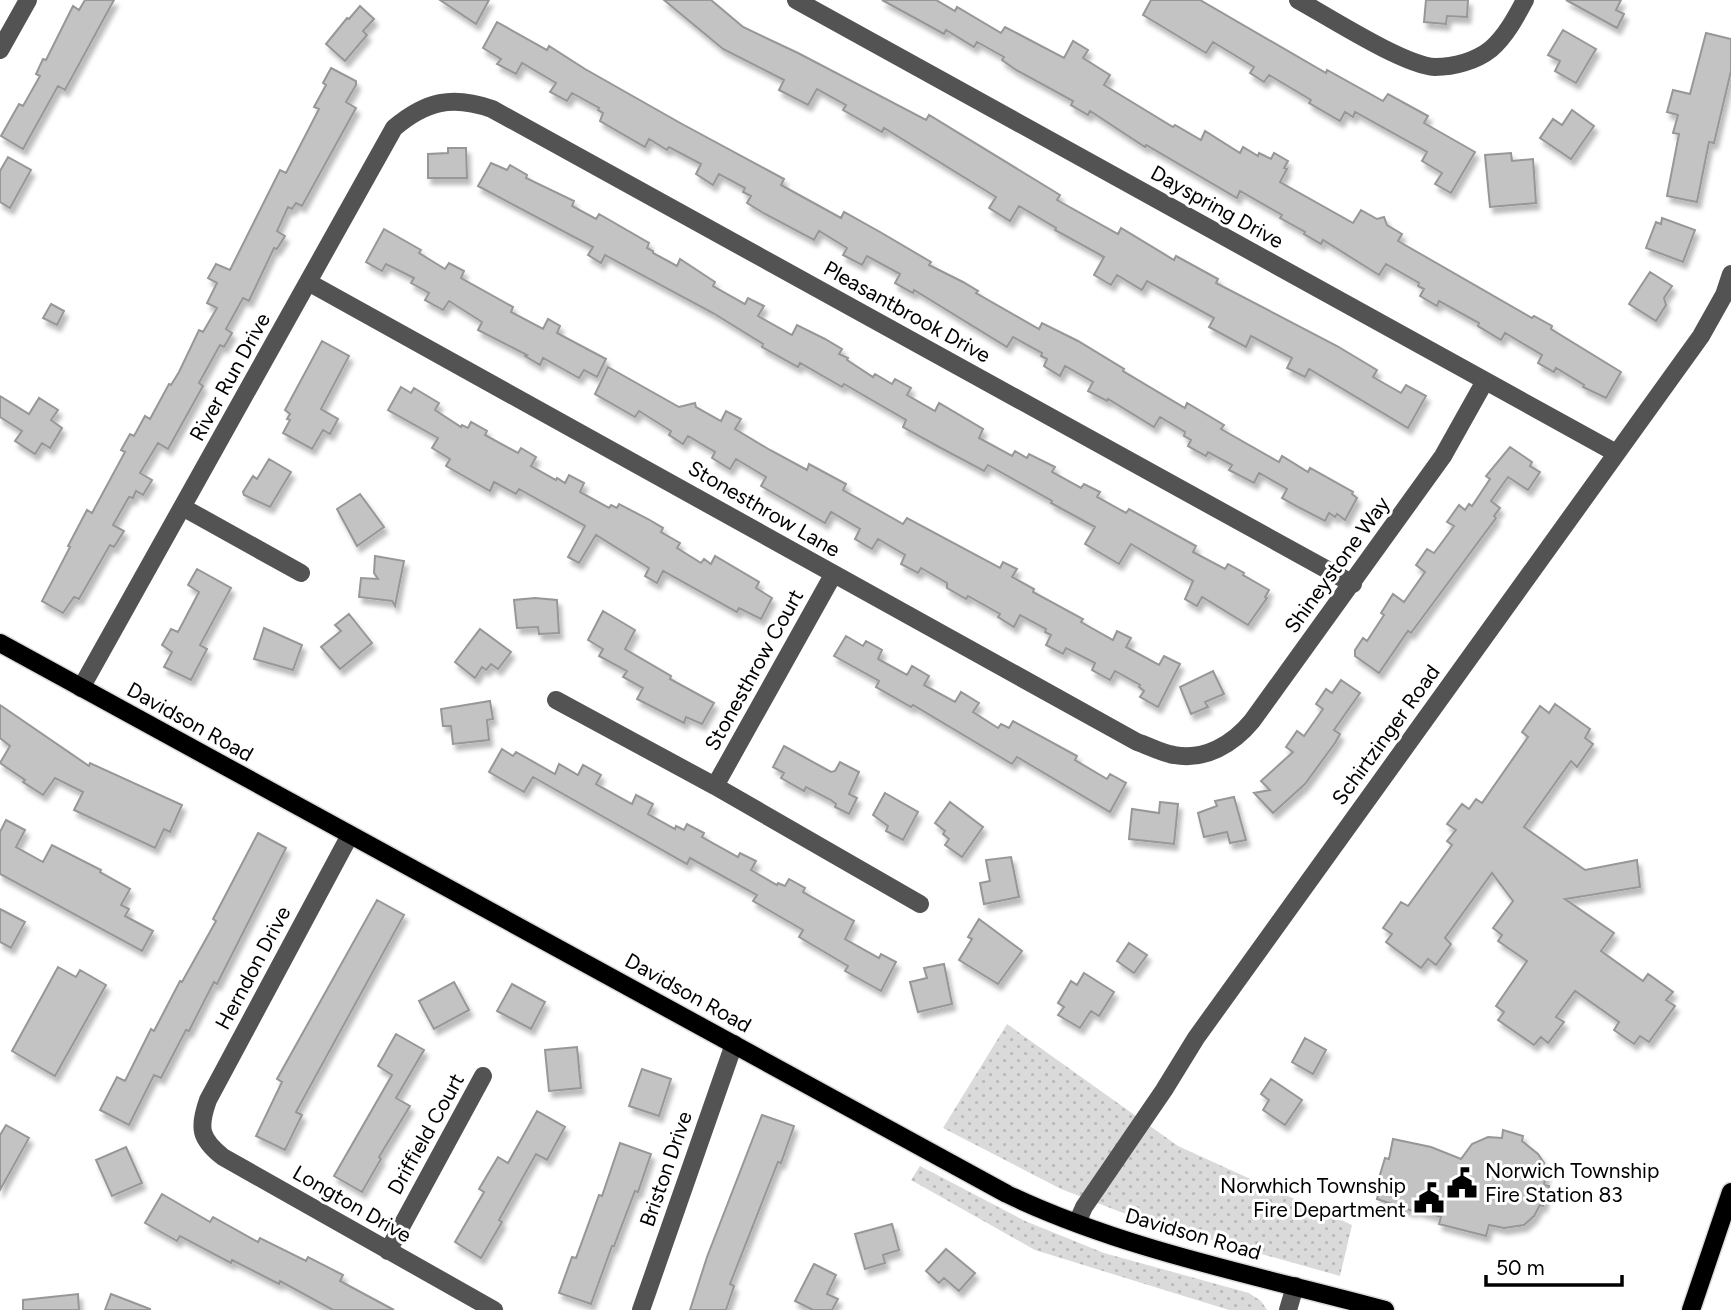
<svg xmlns="http://www.w3.org/2000/svg" width="1731" height="1310" font-family="Figtree,sans-serif">
<style>
.grass{fill:url(#grass-dots)}
.building{fill:#c3c3c3;stroke:#979797;stroke-width:2;filter:url(#shadow)}
.lines{fill:none;stroke-linecap:round;stroke-linejoin:round}
.major-casing{stroke:#dbdbdb;stroke-width:21}
.minor{stroke:#535353;stroke-width:18}
.major{stroke:#000;stroke-width:18}
.labels{text-anchor:middle;stroke-width:6;stroke-linejoin:round;paint-order:stroke}
.street-label{font-size:21px;fill:#000;stroke:#fff}
.poi-label{font-size:21px;fill:#000;stroke:#fff;text-anchor:start}
</style>
<defs>
<pattern id="grass-dots" width="8" height="8" patternUnits="userSpaceOnUse" patternTransform="scale(1.75)"><rect width="8" height="8" fill="#dadada"/><path d="M2 2h.1M6 6h.1" fill="none" stroke="#b9b9b9" stroke-width="1.8" stroke-linecap="round"/></pattern>
<filter id="shadow"><feDropShadow dx="3.5" dy="6" stdDeviation="2" flood-color="#0004"/></filter>
</defs>
<rect width="100%" height="100%" fill="#fff"/>
<path class="grass" d="M1007,1024L1178,1146L1352,1225L1340,1276L1144,1221L1061,1189L943,1128Z
M920,1166L1025,1221L1104,1253L1249,1293L1261,1301L1267,1310H1229L1035,1250L911,1180Z"/>
<path class="building" d="M85,0H114L65,90L58,86L23,149L1,136L19,104L23,106L40,76L36,74L43,59L46,60L73,6L79,10Z
M440,0H489L476,24Z
M664,0H711L743,27L798,53L926,120L929,115L1060,195L1057,200L1118,234L1121,228L1174,260L1176,256L1218,279L1216,283L1337,346L1377,370L1373,377L1401,393L1406,385L1426,396L1408,428L1309,369L1305,377L1287,368L1292,358L1251,336L1246,347L1209,327L1214,318L1147,281L1142,290L1117,275L1111,285L1094,275L1104,257L1055,230L1056,228L1019,206L1010,221L989,208L996,197L884,128L882,132L843,110L846,105L817,89L808,105L779,90L784,80L723,49Z
M882,0H936L955,11L957,7L1001,33L1005,27L1064,58L1073,41L1088,50L1083,58L1110,75L1104,85L1173,127L1175,125L1201,140L1205,131L1240,153L1243,147L1258,156L1259,153L1271,159L1274,153L1288,161L1284,168L1287,169L1280,182L1353,223L1361,210L1377,219L1384,217L1387,225L1402,234L1398,241L1532,318L1534,316L1552,326L1551,329L1621,372L1606,398L1583,387L1584,385L1556,368L1554,372L1538,363L1542,355L1505,333L1501,340L1478,326L1479,323L1439,301L1437,306L1420,296L1424,289L1418,286L1419,283L1386,264L1379,275L1323,240L1321,244L1304,234L1305,232L1280,218L1282,215L1240,191L1237,198L1146,145L1145,147L1090,111L1088,115L1071,105L1073,101L1016,70L1002,60L1004,57L977,42L974,47L946,30L944,34Z
M1151,0H1200L1326,73L1327,70L1383,101L1388,94L1428,116L1424,123L1475,152L1451,193L1435,184L1442,173L1422,161L1427,152L1355,112L1353,117L1345,112L1340,121L1309,103L1311,100L1269,75L1264,82L1250,73L1254,67L1213,42L1206,53L1143,15Z
M1426,0H1468L1467,17L1447,16L1446,24L1424,22Z
M1566,0H1621L1616,10L1624,14L1617,28Z
M360,6L374,19L363,31L367,35L345,61L326,44L347,18L349,19Z
M497,22L547,50L549,46L585,69L682,124L784,179L781,185L841,218L844,212L880,232L931,262L929,265L963,282L978,291L976,293L1039,329L1042,323L1078,341L1124,369L1123,371L1185,408L1187,403L1224,425L1221,429L1279,462L1282,456L1308,472L1310,468L1353,492L1352,494L1357,498L1345,520L1337,514L1335,517L1329,513L1325,521L1300,508L1282,498L1287,489L1259,473L1254,483L1229,470L1232,465L1208,452L1206,456L1188,446L1191,440L1184,436L1185,432L1160,417L1154,427L1108,399L1107,401L1088,391L1093,382L1065,366L1060,376L1044,366L1047,359L1041,356L1042,353L1013,337L1007,347L914,290L913,293L895,283L900,274L867,256L862,265L843,255L847,248L819,231L814,240L765,214L747,203L751,196L743,192L745,188L719,174L713,185L696,174L701,164L669,147L667,150L649,139L645,147L600,121L603,113L598,110L599,108L572,93L567,101L550,92L556,83L522,63L516,74L497,64L501,59L483,48Z
M1563,30L1596,49L1576,83L1555,71L1560,61L1548,55Z
M1706,33L1731,39V71L1714,143L1709,142L1697,202L1667,196L1679,134L1673,133L1678,115L1667,112L1673,90L1690,94Z
M331,68L356,81V85L346,102L356,108L302,206L296,203L292,209L288,207L277,231L285,236L277,249L274,248L249,301L243,298L226,329L232,333L224,347L220,345L199,383L203,386L168,449L158,443L140,473L152,480L143,495L136,491L133,498L129,497L113,525L124,531L114,547L110,545L79,599L74,597L63,613L42,601L70,547L68,546L87,510L92,513L125,452L121,450L130,434L134,436L145,416L150,419L169,384L171,385L179,372L199,330L203,332L217,308L207,303L217,283L208,278L216,264L230,270L280,170L286,173L319,109L314,107L326,85L323,83Z
M1572,110L1594,126L1571,159L1540,138L1553,119L1562,125Z
M448,148H466L467,178H428V154L448,153Z
M1511,153L1512,161L1533,159L1536,203L1490,207L1485,155Z
M8,157L31,170L10,208L0,202V171Z
M491,163L507,170L510,165L527,175L526,178L574,201L572,206L596,219L599,214L649,243L647,248L653,251V253L677,266L680,259L715,282L713,286L745,304L748,298L764,306L758,316L792,335L797,325L825,339L842,349L839,354L848,358L847,360L873,377L875,374L892,384L895,379L911,388L907,395L935,411L939,403L983,429L979,438L1012,456L1015,451L1027,458L1029,454L1055,467L1052,472L1081,488L1084,484L1100,492L1097,497L1126,513L1129,509L1196,546L1193,552L1225,569L1228,564L1244,573L1243,575L1269,590L1265,597L1267,598L1248,625L1202,597L1197,606L1185,599L1193,581L1131,544L1119,564L1085,544L1095,527L1051,503L1052,501L988,465L984,471L939,447L903,427L906,420L844,384L842,387L800,363L798,367L762,347L763,344L713,313L605,255L601,263L588,255L593,247L478,186Z
M1662,218L1695,230L1683,262L1646,248L1656,222L1661,224Z
M384,229L421,250L419,253L445,269L449,263L464,271L461,278L513,307L511,312L543,329L548,319L560,326L557,333L606,359L597,377L584,370L579,378L543,358L540,365L525,356L527,355L478,330L482,322L449,301L443,310L425,300L429,293L411,283L414,278L386,264L382,271L366,262Z
M1650,272L1672,286L1664,298L1666,305L1656,321L1629,304Z
M51,304L64,311L57,325L43,318Z
M322,341L349,356L321,409L338,419L330,434L323,430L312,449L283,433L290,420L287,419L290,414L285,410Z
M608,367L679,407L695,403L696,407L721,421L726,411L741,419L735,429L770,450L807,470L809,464L846,484L843,490L903,524L907,518L1000,568L1003,562L1017,569L1012,577L1034,589L1033,592L1083,619L1081,622L1113,640L1117,631L1131,638L1126,647L1159,665L1164,656L1180,664L1158,707L1140,697L1144,691L1139,687L1140,685L1115,671L1110,680L1092,670L1095,663L1066,648L1063,654L1046,645L1051,635L1045,632L1046,629L1020,615L1014,627L998,617L1000,614L968,596L966,599L947,588V583L921,568L918,573L901,564L905,555L878,539L872,549L855,539L860,529L831,512L825,523L761,486L766,477L736,459L730,469L712,458L715,452L688,436L683,444L669,435L671,431L639,411L635,417L595,394Z
M401,387L411,393L414,388L439,403L435,410L461,427L462,425L468,428L471,422L487,431L485,435L518,453L521,448L536,457L531,466L556,480L557,478L565,483L569,475L584,483L580,492L609,508L611,505L617,508L619,504L648,519L663,528L661,532L680,543L677,548L701,563L704,559L711,564L715,556L759,582L756,588L772,598L761,619L739,608L737,612L663,571L657,583L645,576L649,568L596,535L579,563L568,557L585,526L519,489L516,494L494,482L490,491L446,466L450,459L432,448L438,438L388,410Z
M0,396L29,414L39,398L58,410L51,420L62,428L50,448L42,443L35,454L15,441L22,431L0,417Z
M1510,447L1532,462L1530,466L1540,472L1528,490L1508,477L1491,501L1500,508L1494,516L1496,518L1411,633L1408,631L1379,673L1355,656V650L1363,638L1367,641L1384,615L1381,613L1393,594L1404,602L1425,572L1416,565L1427,549L1434,553L1454,526L1447,522L1459,505L1465,510L1469,504L1472,506L1490,479L1486,476Z
M269,459L291,472L270,507L244,495L243,492L253,476L257,479Z
M360,494L384,527L357,546L337,509Z
M375,556L404,561L395,606L392,601L359,597L361,578L378,579L374,573Z
M197,569L231,588L200,645L207,649L191,680L164,667L172,652L162,645L171,629L178,632L199,592L188,585Z
M535,598L557,600L559,633L539,634L538,627L517,628L514,600Z
M603,611L635,630L625,649L671,676L670,679L714,703L702,724L686,717L684,723L637,699L643,688L623,677L627,671L599,656L603,649L588,640Z
M349,614L372,643L340,669L321,647L341,631L335,625Z
M264,628L302,645L293,670L254,659Z
M480,629L511,652L498,669L491,664L486,670L482,667L475,678L455,662Z
M846,636L863,646L866,641L882,650L878,659L907,675L912,666L929,676L924,685L955,702L961,692L979,703L973,712L998,728L1001,724L1009,728L1013,721L1077,756L1075,760L1107,779L1110,774L1126,783L1110,812L1017,757L1012,764L913,705L911,707L876,687L879,681L834,656Z
M1213,671L1224,694L1205,702L1208,707L1191,714L1180,687Z
M1341,680L1360,693L1334,730L1340,734L1335,743L1305,784L1273,813L1254,793L1270,790L1261,781L1293,752L1286,747L1297,731L1304,736L1323,709L1316,704L1326,689L1332,693Z
M490,701L493,719L487,720L489,740L453,744L451,726H443L441,709Z
M1555,704L1590,729L1585,738L1593,744L1577,767L1571,761L1524,827L1585,870L1637,860L1640,887L1565,899L1614,933L1601,951L1643,981L1648,974L1673,992L1666,1000L1675,1006L1649,1042L1640,1036L1634,1044L1614,1030L1619,1022L1575,991L1556,1017L1564,1022L1548,1043L1541,1037L1534,1045L1498,1020L1504,1012L1496,1006L1527,961L1498,941L1502,935L1493,928L1513,901L1492,873L1445,938L1451,944L1436,965L1428,959L1421,968L1386,942L1392,934L1383,928L1401,902L1408,906L1452,845L1447,841L1456,830L1447,824L1462,804L1469,809L1476,799L1482,803L1528,737L1522,732L1540,706L1549,713Z
M0,705L89,766L90,763L182,805L170,832L164,829L155,848L74,810L83,792L55,778L43,795L23,782L25,780L0,763L10,746L0,738Z
M784,746L831,772L835,771L840,762L859,772L849,794L857,798L849,814L835,807L836,804L831,800L806,787L804,791L781,778L784,773L773,767Z
M502,749L513,756L516,752L555,774L559,764L578,775L583,765L601,775L596,784L632,804L636,795L653,804L648,814L675,829L676,826L684,830L687,824L704,833L702,837L738,857L740,853L756,861L751,870L777,885L778,883L785,886L789,879L805,888L803,892L854,921L845,939L879,958L881,954L896,962L881,991L845,971L848,966L799,937L803,930L753,901L757,895L690,858L687,864L533,777L524,792L489,772Z
M885,793L918,812L903,840L886,831L888,826L873,815Z
M1234,797L1246,840L1230,843L1227,832L1204,837L1198,813L1217,806L1215,801Z
M950,802L983,827L962,857L945,845L949,839L943,834L945,831L935,823Z
M1160,802L1178,804L1174,844L1129,839L1132,809L1159,813Z
M6,820L25,830L16,847L43,862L52,845L101,870L100,872L130,889L121,905L129,909L125,916L153,931L142,951L0,874V832Z
M258,833L286,848L217,984L214,982L189,1031L186,1030L161,1078L154,1075L129,1125L100,1110L117,1077L125,1081L151,1029L154,1031L180,981L182,982L216,921L213,919Z
M1011,857L1019,897L984,904L980,883L990,881L986,860Z
M377,900L404,915L296,1112L302,1115L285,1150L256,1136L282,1082L277,1079Z
M0,909L25,922L11,948L0,942Z
M979,919L1022,951L998,984L959,960L972,939L968,937Z
M1129,943L1147,955L1134,973L1117,961Z
M944,964L952,1004L918,1012L910,982L927,978L924,968Z
M58,967L76,977L80,970L106,985L55,1076L12,1051Z
M1084,973L1114,992L1099,1016L1091,1011L1080,1028L1058,1015L1064,1007L1058,1003L1071,981L1077,985Z
M454,982L469,1010L434,1029L419,1001Z
M512,984L545,1002L531,1029L497,1011Z
M396,1034L424,1050L396,1098L410,1106L379,1157L381,1159L362,1192L334,1176L392,1075L378,1066Z
M1305,1038L1326,1050L1313,1074L1292,1062Z
M577,1047L581,1088L549,1091L545,1050Z
M642,1069L671,1079L659,1116L629,1106Z
M1271,1079L1302,1100L1285,1125L1263,1110L1269,1100L1261,1094Z
M537,1111L565,1127L547,1160L536,1154L499,1220L502,1222L481,1258L455,1242L484,1192L479,1189L498,1157L508,1163Z
M762,1115L794,1126L781,1163L778,1162L730,1284L734,1286L726,1310H690L707,1257Z
M6,1125L29,1138L0,1190V1135Z
M1503,1130L1523,1136L1522,1141L1538,1154L1544,1163L1546,1174L1544,1185L1549,1186L1543,1206L1540,1205L1534,1216L1524,1225L1504,1228L1489,1225L1486,1236L1439,1224L1441,1217L1414,1209L1413,1211L1377,1199L1382,1179L1379,1178L1385,1158L1389,1159L1393,1139L1431,1147L1461,1159L1472,1144L1488,1137L1502,1138Z
M620,1143L651,1154L638,1192L635,1191L614,1246H612L591,1304L559,1293L572,1257L576,1258L599,1195L602,1196Z
M126,1147L142,1183L112,1196L96,1160Z
M162,1194L210,1222L213,1217L258,1242L260,1238L306,1261L308,1257L343,1275L340,1281L394,1310H333L280,1281L279,1284L232,1260L231,1263L180,1236L177,1241L145,1223Z
M892,1224L899,1250L883,1255L885,1263L865,1269L855,1234Z
M946,1249L975,1273L959,1291L944,1278L939,1283L926,1271Z
M814,1264L836,1275L827,1294L838,1299L832,1310H813L795,1301Z
M78,1294L79,1310H23V1300Z
M111,1294L150,1309V1310H105Z"/>
<g class="lines">
<g class="major-casing">
<path id="major" d="M0,643L1007,1194C1124,1250 1260,1276 1385,1310
M1691,1310L1731,1192"/>
</g>
<path class="minor" d="M796,0L1616,453
M1298,0C1329,17 1403,65 1435,67C1454,67 1476,61 1491,49C1506,36 1516,17 1525,0
M0,50L28,0
M308,282C585,433 859,590 1137,742C1149,746 1161,753 1174,755C1205,761 1233,744 1252,721L1443,456L1485,381
M184,508L301,573
M81,688L394,128C426,101 452,95 492,109L1353,584
M556,700L715,786L920,904
M715,786L833,575
M350,835L208,1100C198,1128 200,1139 223,1157L494,1310
M1077,1223L1084,1207L1164,1090L1196,1038L1701,336L1724,295L1731,274
M388,1251L483,1076
M641,1310L734,1044
M1288,1310L1295,1286"/>
<use href="#major" class="major"/>
</g>
<defs>
<g id="civic-bare" transform="scale(2.415)"><path d="M-.6-6.5H3V-4.5H.6V-3L4-1V1h2V6H-6V1h2V-1L-.6-3ZM-1.2 2.5V6h2.4V2.5Z" fill="#000" stroke="#fff" stroke-width="2.5" paint-order="stroke"/></g>
</defs>
<g fill-rule="evenodd">
<use href="#civic-bare" x="1462" y="1183"/>
<use href="#civic-bare" x="1429" y="1198"/>
</g>
<g class="labels">
<g class="street-label">
<text transform="translate(1217 207) rotate(29)" y="7">Dayspring Drive</text>
<text transform="translate(907 312) rotate(29)" y="7">Pleasantbrook Drive</text>
<text transform="translate(230 377) rotate(-61)" y="7">River Run Drive</text>
<text transform="translate(764 509) rotate(30)" y="7">Stonesthrow Lane</text>
<text transform="translate(1337 565) rotate(-54)" y="7">Shineystone Way</text>
<text transform="translate(754 670) rotate(-61)" y="7">Stonesthrow Court</text>
<text transform="translate(190 722) rotate(29)" y="7">Davidson Road</text>
<text transform="translate(1386 735) rotate(-54)" y="7">Schirtzinger Road</text>
<text transform="translate(253 968) rotate(-62)" y="7">Herndon Drive</text>
<text transform="translate(688 993) rotate(29)" y="7">Davidson Road</text>
<text transform="translate(426 1134) rotate(-61)" y="7">Driffield Court</text>
<text transform="translate(666 1169) rotate(-71)" y="7">Briston Drive</text>
<text transform="translate(352 1204) rotate(30)" y="7">Longton Drive</text>
<text transform="translate(1193 1234) rotate(16)" y="7">Davidson Road</text>
</g>
<g class="poi-label">
<text x="1485" y="1178">Norwich Township<tspan x="1485" dy="24">Fire Station 83</tspan></text>
<text x="1406" y="1193" text-anchor="end">Norwhich Township<tspan x="1406" dy="24">Fire Department</tspan></text>
</g>
</g>
<path d="M1486 1275v10h136v-10" fill="none" stroke="#000000" stroke-width="3.5"/>
<text x="1496" y="1275" font-size="21" fill="#000000" stroke="#ffffff" stroke-width="5" paint-order="stroke">50 m</text>
</svg>
